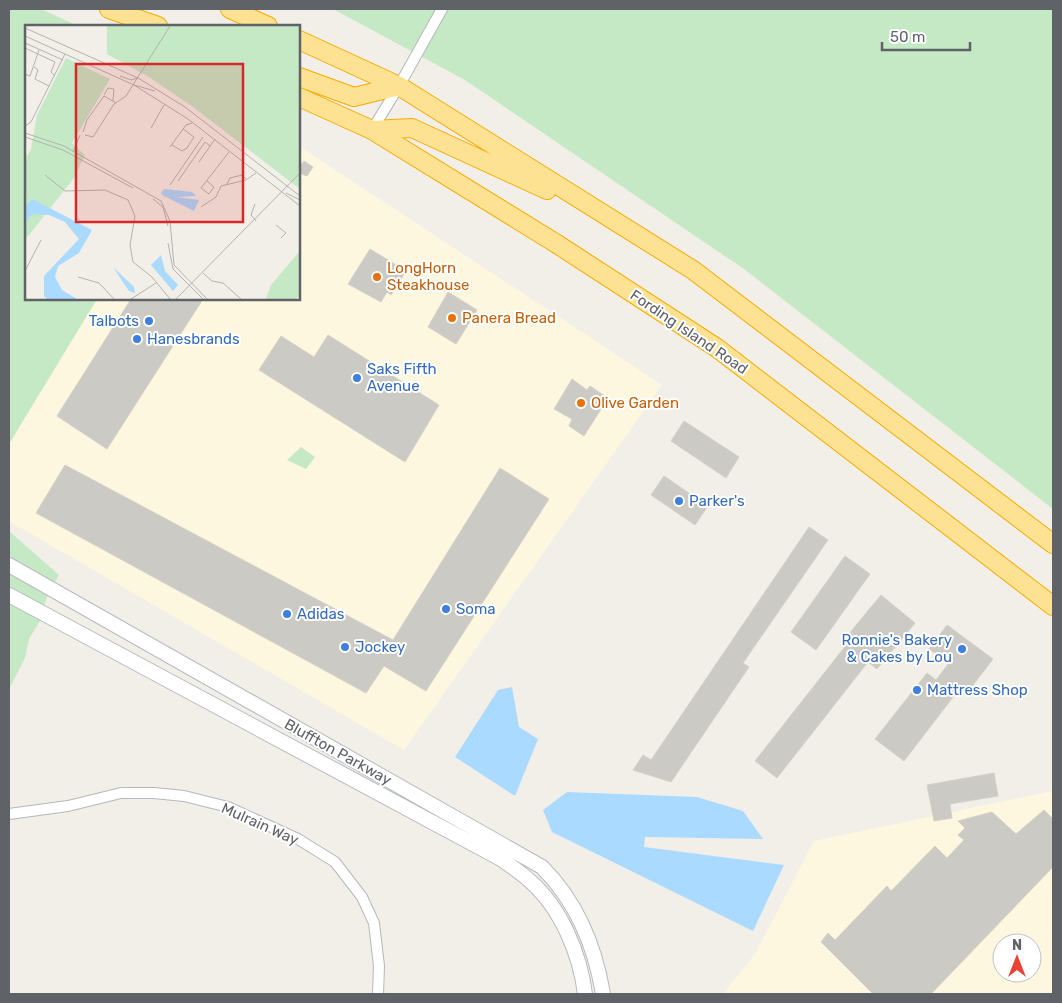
<svg xmlns="http://www.w3.org/2000/svg" width="1062" height="1003" font-family="Rubik,sans-serif">
<style>
.commercial{fill:#fef7e0;fill-rule:evenodd}
.green{fill:#c5e8c5}
.water{fill:#aadaff}
.building{fill:#cccac5;stroke:#d6d1c6}
.lines{fill:none;stroke-linecap:round;stroke-linejoin:round}
.street-casing{stroke:#b5b8bc;stroke-width:12}
.secondary-casing{stroke:#b6babf;stroke-width:16}
.highway-casing{stroke:#f9ab00;stroke-width:20}
.street{stroke:#fff;stroke-width:10}
.secondary{stroke:#fff;stroke-width:14}
.highway{stroke:#fde293;stroke-width:18}
.food-dot{fill:#e8710a;stroke:#fff;stroke-width:2}
.shop-dot{fill:#3f7fe0;stroke:#fff;stroke-width:2}
.labels{text-anchor:middle;stroke-width:4;stroke-linejoin:round;paint-order:stroke}
.food-label{font-size:15px;fill:#c56008;stroke:#fff;text-anchor:start}
.shop-label{font-size:15px;fill:#366cbe;stroke:#fff;text-anchor:start}
.street-label{font-size:15px;fill:#5f6368;stroke:#fff}
.inset-road{fill:none;stroke:#b3b3b1;stroke-width:1}
.view{fill:#d62828;fill-opacity:0.15;stroke:#d62828;stroke-width:2.5}
.inset-edge{fill:none;stroke:#5f6368;stroke-width:2.5}
</style>
<rect width="100%" height="100%" fill="#f1efe8"/>
<path class="commercial" d="M299,146L662,385L404,750L9,521V444L97,299H299Z
M1053,791V994H723L755,954L814,841ZM1002,943H1032V973H1002Z"/>
<path class="green" d="M9,9H41L78,26H26V299H97L9,444Z
M333,9H1053V509L744,269L465,80Z
M301,447L315,457L306,469L287,460Z
M9,531L59,575L47,596L41,619L29,639L25,658L9,689Z"/>
<path class="water" d="M512,687L519,727L538,739L515,796L455,757L498,690Z
M567,792L697,797L743,811L763,839L645,837L644,847L784,865L753,931L552,832L543,810Z"/>
<path class="building" d="M304,161L313,167L307,176L299,173V162L302,164Z
M370,249L406,271L391,295L387,292L381,302L348,284Z
M448,292L477,310L456,344L428,327Z
M131,299H203L107,449L57,416Z
M328,335L439,405L405,462L259,370L281,336L314,357Z
M572,379L587,390L590,386L608,398L584,436L569,426L572,419L554,409Z
M684,421L739,457L726,478L671,441Z
M65,465L393,640L500,468L549,499L426,691L384,666L366,693L36,513Z
M664,476L708,506L695,525L651,495Z
M809,527L828,540L743,663L749,667L671,782L633,770L643,755L651,760Z
M845,556L870,574L816,650L791,632Z
M881,595L915,623L877,669L868,662L777,778L755,761L847,644L843,641Z
M947,625L993,659L967,693L960,688L904,761L875,739L927,673L936,680L949,663L929,649Z
M994,773L998,796L950,804L952,818L934,821L927,785Z
M1044,810L1053,819V867L931,994H873L821,942L828,933L835,940L887,886L891,891L935,846L947,858L964,840L958,835L965,828L958,821L992,812L1016,834Z"/>
<g class="lines">
<g class="street-casing">
<path id="street" d="M372,130L399,86L442,9
M9,814L68,806L121,793H154L184,796L228,807L298,839L335,862L362,897L374,923L379,966L378,994"/>
</g>
<g class="secondary-casing">
<path id="secondary" d="M9,565L542,867C577,902 595,946 603,994
M9,595L501,859C511,866 521,873 530,881C561,908 580,954 585,994"/>
</g>
<g class="highway-casing">
<path id="highway" d="M109,9L158,26
M230,9L268,26
M299,40L399,86L693,270L1053,544
M299,77L354,97L399,86
M299,97L372,130L557,244L717,348L1053,606
M372,130L412,128L547,190"/>
</g>
<use href="#street" class="street"/>
<use href="#secondary" class="secondary"/>
<use href="#highway" class="highway"/>
</g>
<g class="food-dot">
<circle cx="377" cy="277" r="5"/>
<circle cx="452" cy="318" r="5"/>
<circle cx="581" cy="403" r="5"/>
</g>
<g class="shop-dot">
<circle cx="149" cy="321" r="5"/>
<circle cx="137" cy="339" r="5"/>
<circle cx="357" cy="378" r="5"/>
<circle cx="679" cy="501" r="5"/>
<circle cx="446" cy="609" r="5"/>
<circle cx="287" cy="614" r="5"/>
<circle cx="345" cy="647" r="5"/>
<circle cx="962" cy="649" r="5"/>
<circle cx="917" cy="690" r="5"/>
</g>
<g class="labels">
<g class="food-label">
<text x="387" y="273">LongHorn<tspan x="387" dy="17">Steakhouse</tspan></text>
<text x="462" y="323">Panera Bread</text>
<text x="591" y="408">Olive Garden</text>
</g>
<g class="shop-label">
<text x="139" y="326" text-anchor="end">Talbots</text>
<text x="147" y="344">Hanesbrands</text>
<text x="367" y="374">Saks Fifth<tspan x="367" dy="17">Avenue</tspan></text>
<text x="689" y="506">Parker's</text>
<text x="456" y="614">Soma</text>
<text x="297" y="619">Adidas</text>
<text x="952" y="645" text-anchor="end">Ronnie's Bakery<tspan x="952" dy="17">&amp; Cakes by Lou</tspan></text>
<text x="355" y="652">Jockey</text>
<text x="927" y="695">Mattress Shop</text>
</g>
<g class="street-label">
<text transform="translate(689 332) rotate(34)" y="5">Fording Island Road</text>
<text transform="translate(338 752) rotate(29)" y="5">Bluffton Parkway</text>
<text transform="translate(260 824) rotate(24)" y="5">Mulrain Way</text>
</g>
</g>
<g transform="translate(25 25)">
<rect width="275" height="275" fill="#f1efe8"/>
<path d="M82,1H275V164L168,82L124,52L82,29ZM41,33L85,54L47,118L60,130L49,153L0,215V135L6,124L12,90ZM275,226V271L271,274H241L246,260Z" fill="#c5e8c5"/>
<path d="M140,164L167,167L171,171L152,172L174,175L169,186L137,170L136,167ZM7,174L67,205L54,228L33,241L30,252L37,265L52,274H22L19,271V251L54,214L40,197L24,190L7,189L0,198V182ZM136,230L140,246L153,260L148,266L126,240ZM88,242L109,262L110,268L104,266Z" fill="#aadaff"/>
<path class="inset-road" d="M0,3L113,53L160,82L275,171M0,11L109,60L163,94L275,181M0,18L38,35M0,23L30,37L26,47L30,51M9,42L13,45L10,54L24,61M0,49L5,51L14,25M95,51L106,55L113,53M109,60L130,66M79,70L83,63L89,64L88,76M0,101L6,97L40,29M126,103L139,80M58,107L62,95L79,71L91,78M0,108L39,121L136,176L145,196L149,240L182,274M60,110L68,112L89,79L101,71L145,1M0,112L38,125L108,163M147,120L157,126L162,123L169,112L158,104M145,122L161,100L167,98M48,127L55,110M174,137L190,114M20,150L40,166L80,165L103,175L110,191L105,220L108,237L127,252L145,274M153,156L180,117L185,121M182,156L189,162L184,169L176,163L204,127M202,159L205,153L217,150L221,154M145,160L178,112M261,168L275,175M128,174L138,182L143,201M230,179L226,190L231,196M176,182L191,172L196,161L221,155L231,148M251,200L261,208L256,213M143,218L148,244L178,274M0,246L16,215M178,248L187,256L198,258L216,274M53,252L74,258L89,274M106,274L131,258M151,274L275,148"/>
<path class="view" d="M51,39H218V197H51Z"/>
<rect width="275" height="275" class="inset-edge"/>
</g>
<rect width="1062" height="1003" fill="none" stroke="#5f6368" stroke-width="20"/>
<g transform="translate(1017 958)"><circle r="24" fill="#ffffff" stroke="#bfc1c3"/>
<path d="M0-4L9 19L0 12L-9 19Z" fill="#ea4335"/>
<text y="-8" font-size="14" font-weight="bold" text-anchor="middle" fill="#5f6368">N</text>
</g>
<path d="M882 42v8h88v-8" fill="none" stroke="#5f6368" stroke-width="2.5"/>
<text x="890" y="42" font-size="15" fill="#5f6368" stroke="#ffffff" stroke-width="4" paint-order="stroke">50 m</text>
</svg>
